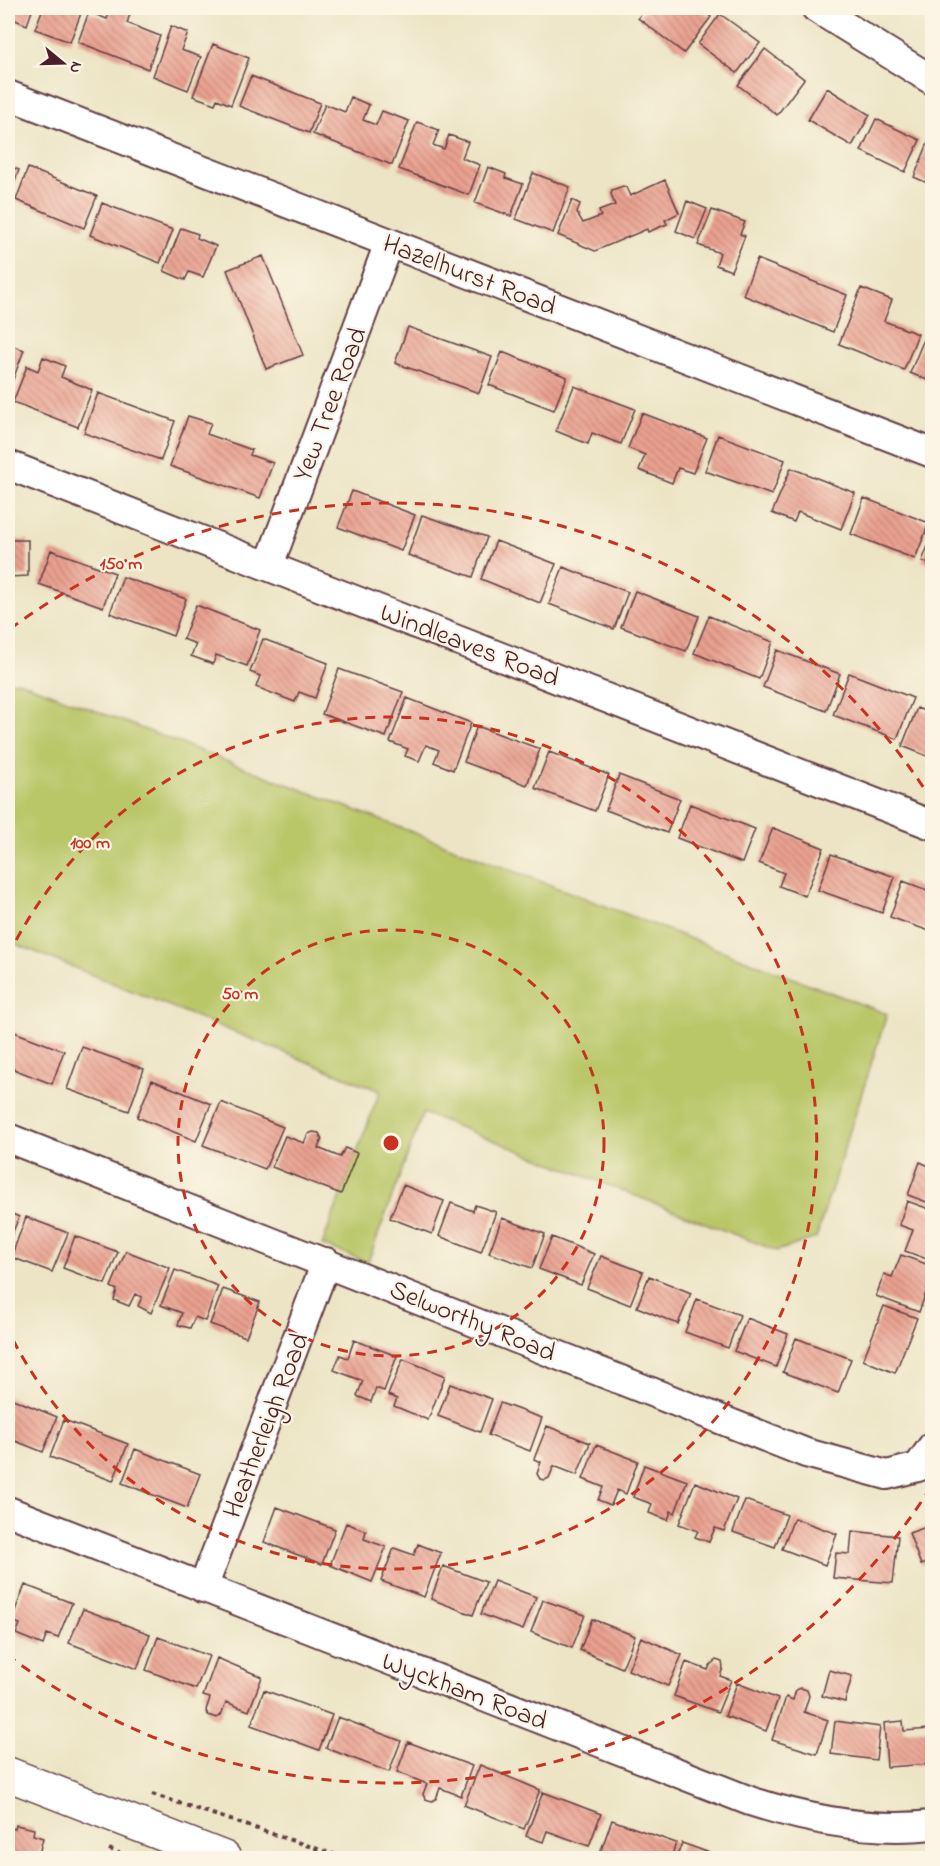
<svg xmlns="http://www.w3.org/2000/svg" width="940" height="1866" font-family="'Indie Flower',sans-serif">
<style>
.grass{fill:#b9c769;stroke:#82734a;stroke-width:1.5}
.building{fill:url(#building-back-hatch)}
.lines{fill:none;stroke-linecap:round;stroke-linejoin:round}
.minor-casing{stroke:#623d42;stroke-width:32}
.tertiary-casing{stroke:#623d42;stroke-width:36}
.path{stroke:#623d42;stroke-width:4;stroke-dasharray:4.5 4.5;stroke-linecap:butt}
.minor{stroke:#fff;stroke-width:28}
.tertiary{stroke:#fff;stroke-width:33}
.ring{fill:none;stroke:#c8321e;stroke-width:3;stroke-dasharray:10 8}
.labels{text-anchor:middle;stroke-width:4.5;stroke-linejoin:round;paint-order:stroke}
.street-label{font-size:27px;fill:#4a1f2b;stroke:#fcf5e5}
.centre{fill:#c8321e;stroke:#fcf5e5;stroke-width:3}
.ring-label{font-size:18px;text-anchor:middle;font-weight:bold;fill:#c8321e;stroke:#fcf5e5;stroke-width:4.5;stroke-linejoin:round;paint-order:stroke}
</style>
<defs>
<pattern id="building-back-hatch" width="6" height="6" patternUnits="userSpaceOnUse" patternTransform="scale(1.5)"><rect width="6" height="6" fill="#eaa190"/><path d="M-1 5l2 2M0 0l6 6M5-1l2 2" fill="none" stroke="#c08376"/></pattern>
</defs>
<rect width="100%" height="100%" fill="#fcf5e5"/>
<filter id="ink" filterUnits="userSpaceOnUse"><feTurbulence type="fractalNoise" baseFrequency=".0167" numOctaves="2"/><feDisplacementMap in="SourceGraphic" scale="12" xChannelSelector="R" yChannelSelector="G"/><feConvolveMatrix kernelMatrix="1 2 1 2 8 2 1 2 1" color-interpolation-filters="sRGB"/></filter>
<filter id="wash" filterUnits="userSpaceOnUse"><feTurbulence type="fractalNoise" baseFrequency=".008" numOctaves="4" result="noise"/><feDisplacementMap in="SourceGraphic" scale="24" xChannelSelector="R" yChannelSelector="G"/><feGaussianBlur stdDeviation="1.35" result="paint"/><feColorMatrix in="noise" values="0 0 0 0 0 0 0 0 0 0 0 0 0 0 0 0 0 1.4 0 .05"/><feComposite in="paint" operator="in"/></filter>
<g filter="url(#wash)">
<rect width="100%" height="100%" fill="#ece4c4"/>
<path class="grass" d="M18,681L887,1014L816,1238L777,1251L423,1113L368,1262L322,1245L380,1091L8,941V683Z"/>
<g id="blocks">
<path class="building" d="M8,8H33L27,25L8,17Z
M43,8H83L70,42L35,29Z
M111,8H132L127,23L160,36L148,69L78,42L89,12L107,19Z
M646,8H699L711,17L684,53L638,18Z
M720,14L760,43L737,73L698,44Z
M171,26L188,33L181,50L201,57L188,90L153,76Z
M213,44L249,58L231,105L217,99L215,104L193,96Z
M765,49L804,79L777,115L738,85Z
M251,76L320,103L309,133L239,106Z
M827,88L870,115L852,146L808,120Z
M351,97L369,105L363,120L376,125L382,111L409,121L392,165L313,134L325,104L345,112Z
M876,119L920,140L905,172L861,151Z
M417,122L439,130L433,145L444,149L449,135L468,142L462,158L480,165L469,195L399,169Z
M928,143L932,145V185L914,177Z
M8,166L19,170L8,200Z
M488,167L506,174L505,178L523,184L511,216L475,203Z
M28,168L97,196L84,228L16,200Z
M533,173L570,187L553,233L516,219Z
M665,180L679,213L665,220L667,224L648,232L647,229L595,251L558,235L572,200L580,204L577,213L583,223L601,216L599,211L615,205L611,194L612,190L623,186L626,187L630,196Z
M687,201L707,209L695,239L676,231Z
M102,203L173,230L160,263L90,235Z
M712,210L745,222L740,234L745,236L731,271L716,265L720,253L698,245Z
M181,228L198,234L197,238L216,246L203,277L189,272L185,280L164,271Z
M263,256L303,355L266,369L227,270Z
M757,259L847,295L833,332L743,295Z
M861,288L892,300L884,321L918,334L904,370L839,344Z
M408,327L492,357L479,393L395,363Z
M928,329L932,331V382L910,373Z
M8,344L24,350L8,393Z
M502,352L567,377L554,410L489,385Z
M43,357L65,366L61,377L92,390L78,427L13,402L27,366L38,371Z
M574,386L635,409L621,444L592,433L588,444L556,431Z
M98,393L175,421L161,460L84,433Z
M642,413L707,438L693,473L678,468L672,483L639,470L645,455L628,448Z
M188,416L211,423L207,434L252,450L250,455L273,463L260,498L170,466Z
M718,435L785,460L772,495L705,471Z
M791,468L855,493L841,529L798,512L794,522L772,513Z
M352,491L415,515L401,551L338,527Z
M864,498L929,523L915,559L851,534Z
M422,515L487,537L473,577L408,555Z
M932,536V565L922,561Z
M8,540H28V576L8,577Z
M496,541L556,564L540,603L481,579Z
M51,550L115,573L103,607L39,584Z
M563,567L628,592L614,629L549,604Z
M123,577L186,599L173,636L110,613Z
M635,591L699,616L686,651L621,627Z
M196,605L260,630L247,666L216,655L213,664L191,656L196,644L183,639Z
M709,616L773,642L759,679L694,653Z
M263,639L328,663L315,698L299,692L295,702L256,687L260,676L250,672Z
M777,650L840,674L826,711L763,687Z
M339,669L403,692L386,737L322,714Z
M849,673L913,698L897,739L833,715Z
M407,698L471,723L453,770L434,762L439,750L426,745L419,761L405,756L408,749L390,742Z
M917,708L932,714V758L902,746Z
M477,726L540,749L527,785L464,762Z
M549,752L609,775L595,811L535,788Z
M619,775L680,799L667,833L606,810Z
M690,804L755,829L742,863L677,838Z
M773,828L824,848L805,896L779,886L784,873L759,863Z
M831,854L895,877L882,913L818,890Z
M903,881L932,892V932L890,917Z
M9,1030L64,1051L52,1084L8,1067Z
M82,1047L144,1069L129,1111L67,1089Z
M152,1080L211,1104L196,1141L137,1117Z
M221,1102L283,1127L265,1169L203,1145Z
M313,1132L319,1133L322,1139L318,1148L340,1157L345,1148L357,1153L341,1194L272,1167L285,1136L304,1143L308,1134Z
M920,1162L931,1167L932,1163V1204L908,1195Z
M403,1185L444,1201L432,1234L390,1218Z
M907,1201L932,1210V1261L905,1251L913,1230L899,1225Z
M451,1203L473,1211L475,1205L496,1212L481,1252L439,1236Z
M8,1212L19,1217L8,1244Z
M26,1217L68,1233L52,1272L11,1257Z
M502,1218L545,1234L532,1268L489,1253Z
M75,1236L118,1252L105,1284L63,1268Z
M552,1237L594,1254L581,1285L539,1269Z
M126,1251L170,1268L151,1313L138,1306L142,1297L135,1294L129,1306L114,1300L117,1290L111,1287Z
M901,1255L932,1266V1276L919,1312L876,1296L884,1274L892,1277Z
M601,1256L643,1272L630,1305L587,1288Z
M175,1270L218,1286L205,1321L195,1317L190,1328L178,1325L182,1313L161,1305Z
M649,1276L691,1293L678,1324L637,1307Z
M223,1289L260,1302L246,1337L210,1324Z
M697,1299L740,1315L728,1348L685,1332Z
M884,1306L917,1318L895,1373L863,1360Z
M747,1318L788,1334L776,1367L734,1351Z
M796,1338L851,1359L838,1393L783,1372Z
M354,1340L397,1356L384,1391L376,1388L371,1402L357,1396L363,1381L334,1370L340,1355L348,1358Z
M403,1359L445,1376L428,1420L394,1406L397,1399L388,1395Z
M450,1384L492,1399L480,1432L438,1416Z
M8,1397L57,1417L43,1452L8,1438Z
M500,1403L542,1418L530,1451L488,1435Z
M64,1420L128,1444L113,1481L50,1457Z
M547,1426L590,1443L577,1475L554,1466L549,1478L545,1480L540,1479L537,1474L541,1462L534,1459Z
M596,1445L638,1461L626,1494L617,1490L611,1505L598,1500L603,1487L583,1479Z
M135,1449L200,1474L187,1508L122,1483Z
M644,1465L687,1481L675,1513L671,1511L668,1520L649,1513L652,1504L633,1497Z
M695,1482L737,1499L724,1531L715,1528L709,1542L695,1537L698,1531L679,1524Z
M745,1500L787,1515L775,1547L733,1532Z
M277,1507L335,1529L322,1564L264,1542Z
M794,1518L837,1534L825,1565L782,1549Z
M346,1523L366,1531L364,1539L386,1547L372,1582L330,1565Z
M932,1525V1561L921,1565L909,1533Z
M852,1531L898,1536L893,1583L833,1578L836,1553L850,1554Z
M418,1544L441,1553L424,1597L381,1581L394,1548L414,1555Z
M443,1566L486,1582L473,1615L431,1599Z
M494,1581L536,1597L523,1630L481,1614Z
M25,1585L72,1603L58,1638L47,1634L43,1645L16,1634L20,1624L11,1621Z
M543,1600L585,1615L572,1648L531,1632Z
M83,1609L150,1634L137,1669L69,1643Z
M592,1619L635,1636L622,1668L580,1650Z
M158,1637L209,1656L196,1689L146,1670Z
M641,1637L682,1655L668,1686L628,1670Z
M217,1658L262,1677L249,1711L226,1702L221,1715L217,1718L208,1715L206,1710L210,1698L203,1696Z
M716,1660L722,1662L723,1668L720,1676L731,1680L718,1712L674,1696L686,1662L708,1670L710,1665Z
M829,1670L852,1676L845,1702L822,1696Z
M737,1683L778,1699L766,1731L725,1716Z
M801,1688L807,1690L809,1696L804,1712L828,1720L817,1754L772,1740L786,1697L793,1700L796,1690Z
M264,1690L332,1715L319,1750L251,1725Z
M338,1717L401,1741L389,1772L326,1748Z
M835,1721L880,1727L876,1760L831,1754Z
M903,1721L904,1731L930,1729L932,1764L887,1767L884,1723Z
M408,1742L472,1766L461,1796L440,1788L436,1799L432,1801L425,1799L423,1794L427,1784L397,1772Z
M480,1765L540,1790L524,1829L464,1805Z
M543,1792L601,1814L589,1846L547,1831L543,1842L526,1836Z
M612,1820L676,1843L671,1858H615L600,1853Z
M16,1825L34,1829L33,1835L43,1838L38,1858H8V1828L15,1829Z
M682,1843L724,1858H676Z"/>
</g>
</g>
<g filter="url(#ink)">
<use href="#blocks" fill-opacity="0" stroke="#623d42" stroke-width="1.5"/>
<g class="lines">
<g class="minor-casing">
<path id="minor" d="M816,8L932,80
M8,95L932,453
M8,465L932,825
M269,565L389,243
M8,1138L806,1453L887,1475L918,1467L932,1447
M8,1511L750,1801C809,1820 870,1832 932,1825
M203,1588L326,1262"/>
</g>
<g class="tertiary-casing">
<path id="tertiary" d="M8,1774L224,1858"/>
</g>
<path class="path" d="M152,1794L345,1858
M109,1849L131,1858"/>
<use href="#minor" class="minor"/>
<use href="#tertiary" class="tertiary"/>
</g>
</g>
<g class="ring">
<circle cx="391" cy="1143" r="213"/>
<path d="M8 956A426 426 0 1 1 8 1330"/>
<path d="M931 1487A640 640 0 0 1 10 1657M10 629A640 640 0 0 1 931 799"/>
</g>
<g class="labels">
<g class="street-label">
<text transform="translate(470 274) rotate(21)" y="9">Hazelhurst Road</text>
<text transform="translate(329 404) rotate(-69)" y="9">Yew Tree Road</text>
<text transform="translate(470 644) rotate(21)" y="9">Windleaves Road</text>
<text transform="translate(473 1320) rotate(22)" y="9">Selworthy Road</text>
<text transform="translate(265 1425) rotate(-69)" y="9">Heatherleigh Road</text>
<text transform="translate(465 1690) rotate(21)" y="9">Wyckham Road</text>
</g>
</g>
<circle cx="391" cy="1143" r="9" class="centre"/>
<g class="ring-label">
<text x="121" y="569">150 m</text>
<text x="90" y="848">100 m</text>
<text x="240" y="999">50 m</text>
</g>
<rect width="940" height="1866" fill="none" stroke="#fcf5e5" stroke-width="30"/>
<g transform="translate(63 63) rotate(109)" stroke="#fcf5e5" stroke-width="4.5" paint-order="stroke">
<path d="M0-4.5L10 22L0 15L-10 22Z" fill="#4a1f2b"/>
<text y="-9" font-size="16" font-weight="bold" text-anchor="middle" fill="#4a1f2b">N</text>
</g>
</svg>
